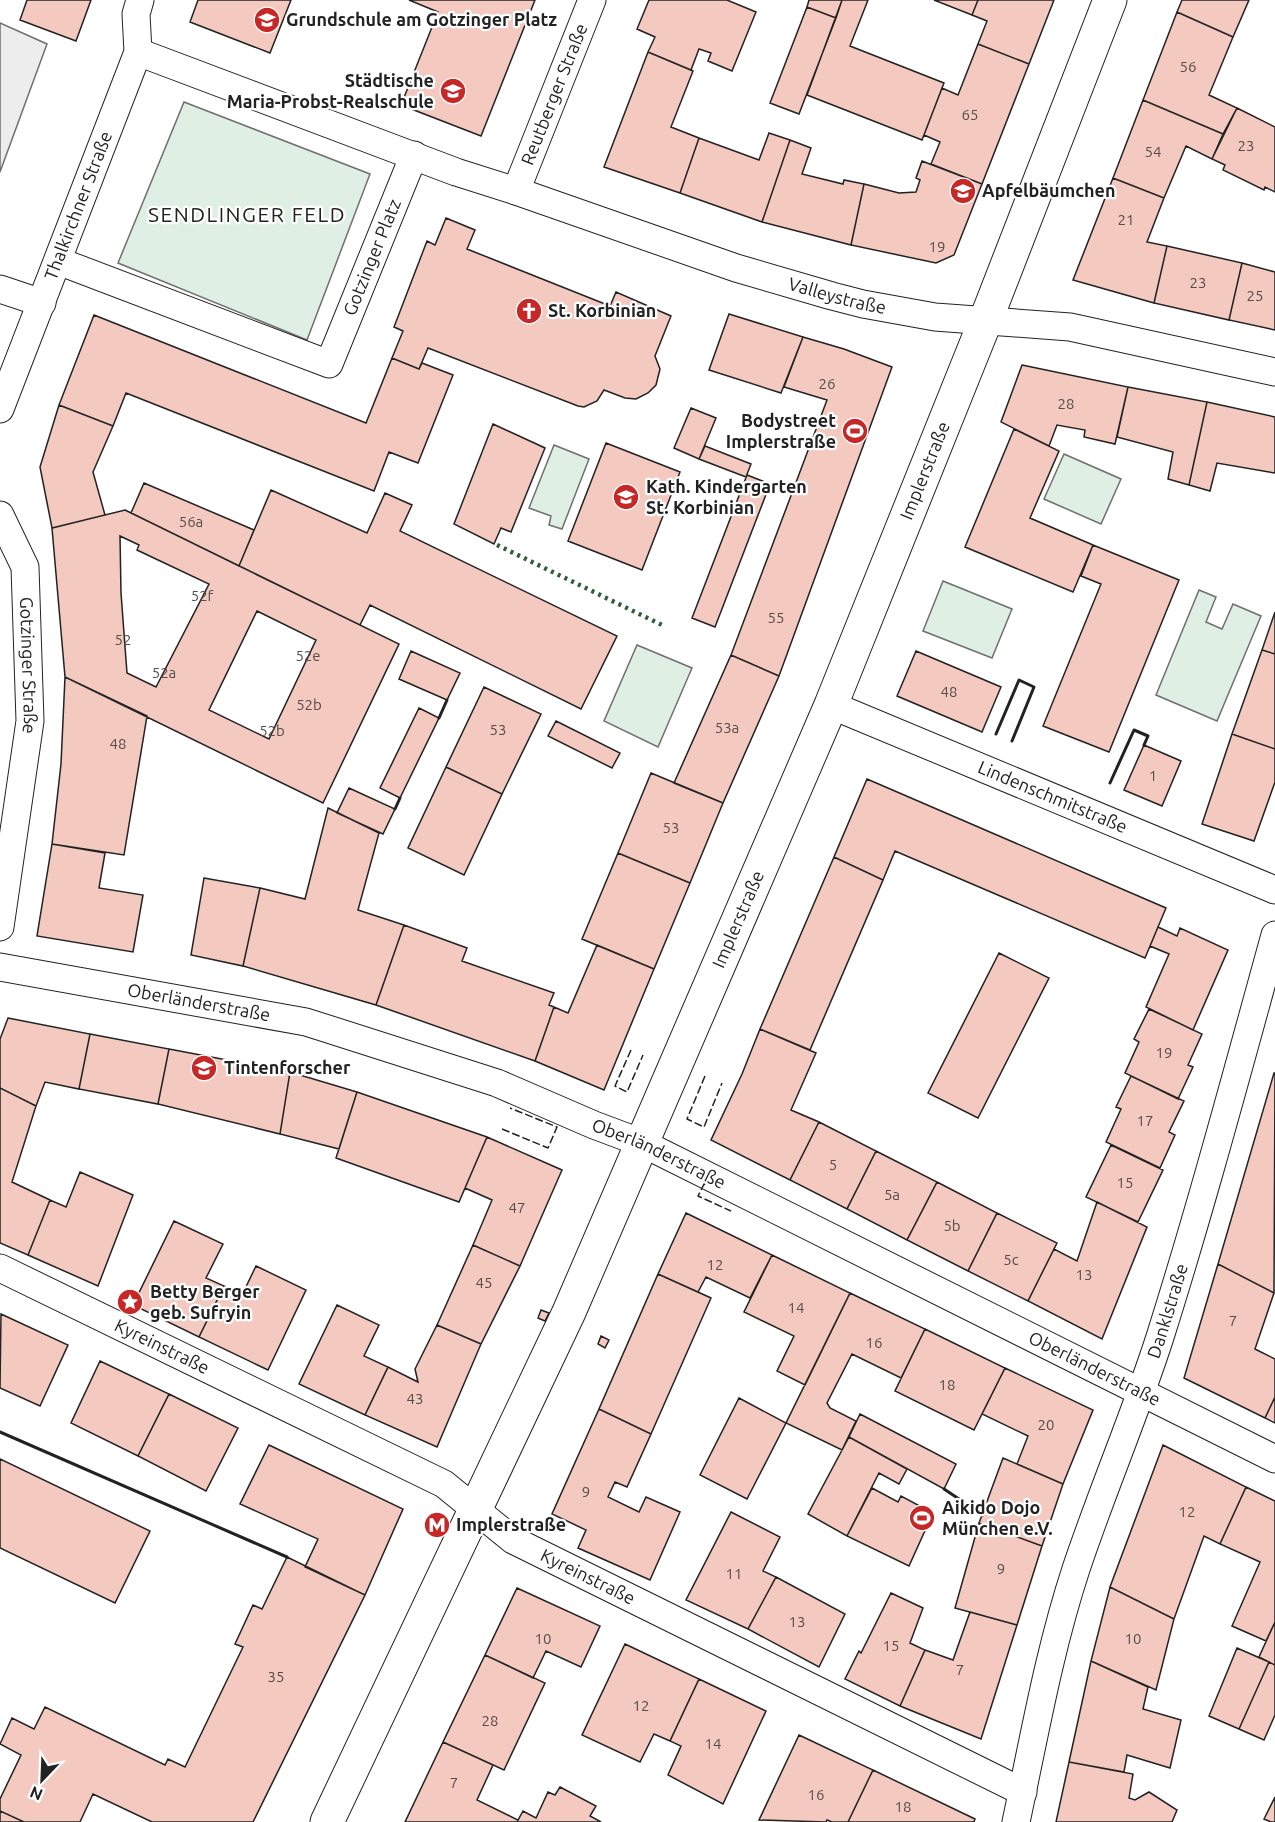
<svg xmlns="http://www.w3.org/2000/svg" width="1275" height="1822" font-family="Ubuntu,sans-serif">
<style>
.green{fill:#e0efe3;stroke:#6f6f6f;stroke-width:1.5}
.parking{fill:#ededed;stroke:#6f6f6f;stroke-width:1.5}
.building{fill:#f3c9c0;stroke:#222;stroke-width:1.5;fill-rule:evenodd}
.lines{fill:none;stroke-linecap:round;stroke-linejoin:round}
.street-casing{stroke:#222;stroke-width:29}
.secondary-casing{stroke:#222;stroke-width:35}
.street{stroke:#fff;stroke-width:27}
.secondary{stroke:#fff;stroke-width:33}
.hedge{stroke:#2f5e38;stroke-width:4.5;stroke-dasharray:3 4.5;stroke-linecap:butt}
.fence{stroke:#222;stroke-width:1.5;stroke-dasharray:8 3;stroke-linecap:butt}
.wall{stroke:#222;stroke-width:3}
.labels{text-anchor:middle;stroke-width:4.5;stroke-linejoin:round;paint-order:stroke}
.number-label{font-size:15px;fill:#564c4a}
.poi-label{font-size:18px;font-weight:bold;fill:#222;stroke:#fff;text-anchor:start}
.street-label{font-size:18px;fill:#222;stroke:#fff}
.quarter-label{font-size:21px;letter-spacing:1.5px;fill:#222;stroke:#fff}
</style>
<rect width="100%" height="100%" fill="#fff"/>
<path class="green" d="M184,102L370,174L307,340L118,263Z
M554,445L589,459L562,529L549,525L551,516L529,508Z
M1064,454L1121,479L1101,524L1044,499Z
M943,581L1012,609L992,658L923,631Z
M1199,590L1216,597L1206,622L1222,629L1233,604L1261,616L1217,721L1156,695Z
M637,645L692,668L658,747L604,721Z"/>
<path class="parking" d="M0,23L47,44L0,172Z"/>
<path class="building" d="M27,0H91L76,41L20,20Z
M198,0H291L270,53L190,22Z
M409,0H535L481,136L401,105L438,12Z
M649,0H727L756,12L732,71L708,61L711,53L699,49L691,70L648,52L655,37L637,29Z
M809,0H842L836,18L807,7Z
M842,0H868L850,46L944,83L922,140L807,95Z
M934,0H978L972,15Z
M978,0H1054L1029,64L978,44L987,21L972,15Z
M1182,0H1249L1233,37L1177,12Z
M807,7L836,18L799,114L770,103Z
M1177,12L1233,37L1209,95L1237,108L1223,134L1143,100Z
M978,44L1029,64L982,184L931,164L940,142L924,135L942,88L958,95Z
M648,52L693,71L671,127L699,138L680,193L604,167Z
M1143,100L1223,134L1212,159L1186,146L1164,198L1113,178Z
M1237,108L1275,127V192L1265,187L1264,190L1223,170L1225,165L1212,159Z
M769,133L790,140L762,222L680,193L699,138L759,160Z
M790,140L811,148L802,174L843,184L844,180L864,184L851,245L762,222Z
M922,161L982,184L954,255L936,263L851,245L864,184L899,193L916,192L920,180L916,178Z
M1113,178L1164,198L1147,242L1167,246L1154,303L1073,280Z
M446,218L475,230L467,249L610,306L616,292L671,316L655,356L660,369L656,385L648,393L636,399L625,398L604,390L597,401L584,407L578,406L428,348L419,369L392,358L403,331L394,327L427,241L435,245Z
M1167,246L1242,263L1229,320L1154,303Z
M1242,263L1275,272V330L1229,320Z
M729,314L803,337L781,393L709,370Z
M94,315L366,423L392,358L419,369L422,363L453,375L418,463L389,452L374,491L126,393L113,426L59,405Z
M803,337L844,349L892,367L779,676L731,655L827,400L784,387Z
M1022,365L1128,387L1115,444L1084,437L1085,430L1057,425L1049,446L1001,422Z
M1128,387L1207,402L1189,485L1168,479L1173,452L1117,437Z
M1207,402L1275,417V473L1217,463L1210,491L1189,485Z
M59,405L113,426L93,472L105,515L52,528L40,467Z
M691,408L716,418L699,459L674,448Z
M493,424L545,448L511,532L501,528L494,544L454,524Z
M1014,429L1059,451L1030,518L1093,545L1073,592L965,547Z
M606,443L680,472L642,570L568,541Z
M705,446L751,464L746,477L699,459Z
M747,475L770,484L715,627L692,618Z
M144,483L254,530L239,566L131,513Z
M271,490L367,533L385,493L412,505L400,531L617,636L581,709L370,605L360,625L239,566Z
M125,510L399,644L323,803L65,677L52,528ZM120,536L139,545L137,550L209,584L156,687L127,673L121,593ZM257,611L316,640L269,739L209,710Z
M1093,545L1179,580L1109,752L1043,726L1101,584L1081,576Z
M1275,612V654L1262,650Z
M1262,650L1275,654V749L1232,734Z
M411,651L460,673L447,700L399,679Z
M916,651L1001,687L982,732L897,696Z
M731,655L779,676L723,803L674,783Z
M65,677L147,716L124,855L52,844L61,764Z
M484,687L541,714L502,794L446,767Z
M419,708L439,718L400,798L380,788Z
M556,721L620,753L612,768L548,736Z
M1232,734L1275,749V782L1254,841L1202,824Z
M1144,745L1181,761L1162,806L1124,790Z
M446,767L502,794L464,875L408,848Z
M651,773L723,803L690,883L618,853Z
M867,779L1166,908L1145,958L895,851L883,880L834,857Z
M349,788L395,809L383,834L337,813Z
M328,808L379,833L358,910L404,925L376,1005L243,966L260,888L305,899Z
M52,844L105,853L99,888L143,895L133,952L37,936Z
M618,853L690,883L654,969L582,939Z
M834,857L883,880L810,1050L760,1029Z
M204,878L260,888L243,966L191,955Z
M404,925L467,948L462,961L554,993L549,1005L554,1007L535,1061L376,1005Z
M1158,927L1177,936L1180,928L1228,950L1193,1030L1146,1007L1169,954L1150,946Z
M597,945L654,969L604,1090L535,1061L554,1007L568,1013Z
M999,953L1049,978L978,1118L928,1093Z
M1149,1009L1202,1034L1188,1065L1193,1067L1178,1099L1125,1073L1139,1042L1134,1039Z
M8,1018L90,1034L79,1089L45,1082L36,1106L0,1088V1039Z
M760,1029L816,1053L791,1110L819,1122L790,1180L711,1140L742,1074Z
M90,1034L169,1049L158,1104L79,1089Z
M169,1049L290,1072L280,1134L158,1104Z
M290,1072L357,1092L339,1149L280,1134Z
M1274,1073H1275L1274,1293L1218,1264Z
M1131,1076L1184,1101L1169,1132L1175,1135L1160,1168L1106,1142L1121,1109L1116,1107Z
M0,1088L36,1106L12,1182L50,1200L28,1255L0,1243Z
M357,1092L487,1137L459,1202L336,1158Z
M819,1122L876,1151L847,1209L790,1180Z
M487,1137L562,1170L520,1266L473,1245L492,1200L465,1188Z
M1111,1145L1163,1170L1138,1222L1086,1197Z
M876,1151L937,1182L907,1240L847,1209Z
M80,1172L133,1195L98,1286L28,1255L50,1200L66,1207Z
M937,1182L997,1213L968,1271L907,1240Z
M1097,1202L1147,1227L1102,1339L1028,1301L1054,1249L1077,1261Z
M686,1213L772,1255L750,1298L706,1277L698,1292L658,1274Z
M997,1213L1057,1243L1028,1301L968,1271Z
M174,1221L223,1244L206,1278L224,1286L199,1337L133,1305Z
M473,1245L520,1266L481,1344L437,1325Z
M772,1255L850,1293L805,1385L777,1371L794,1336L744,1312Z
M1218,1264L1274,1293L1255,1349L1275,1359V1397L1265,1418L1184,1378Z
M256,1266L306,1290L268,1370L199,1337L224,1286L242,1295Z
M658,1274L711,1298L651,1434L599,1409Z
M850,1293L925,1329L901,1378L852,1354L827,1403L830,1408L856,1421L842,1450L786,1423Z
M337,1305L379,1325L364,1356L388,1367L365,1415L299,1384Z
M541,1310L549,1313L545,1321L538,1318Z
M1,1314L68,1345L40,1406L0,1388Z
M437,1325L481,1344L437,1447L365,1415L388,1367L418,1382L415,1369Z
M925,1329L1005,1368L974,1430L895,1391Z
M601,1336L609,1340L605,1348L598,1344Z
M100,1361L169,1394L138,1456L71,1423Z
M1005,1368L1093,1410L1063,1484L1017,1464L1028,1436L982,1414Z
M169,1394L238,1428L206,1491L138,1456Z
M1275,1397V1423L1265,1418Z
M739,1398L786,1423L747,1499L700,1475Z
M599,1409L651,1434L627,1487L615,1482L608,1497L639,1512L646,1497L680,1512L650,1580L578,1548L586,1530L552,1514Z
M860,1414L956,1464L944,1489L849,1437Z
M849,1437L907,1469L899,1484L879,1473L847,1536L808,1514Z
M269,1445L403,1509L365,1595L305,1567L318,1539L240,1504Z
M1163,1445L1246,1487L1220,1544L1204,1536L1174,1619L1110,1587Z
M1003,1458L1063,1484L1042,1546L979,1523Z
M0,1459L150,1531L115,1603L0,1548Z
M1246,1487L1275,1501V1622L1266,1641L1232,1626L1260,1562L1220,1544Z
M872,1488L898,1502L901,1496L933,1513L909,1566L847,1536Z
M731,1512L780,1537L763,1571L776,1577L748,1629L686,1600Z
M979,1523L1042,1546L1017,1625L955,1608Z
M287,1557L365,1595L253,1822H152L93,1794L80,1822H24L0,1811V1799L21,1755L0,1744L12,1718L34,1729L45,1707L165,1765L168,1759L185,1767L243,1647L235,1644L253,1605L262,1609Z
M776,1577L845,1614L819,1667L748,1629Z
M1110,1587L1174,1619L1156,1690L1091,1661Z
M517,1588L600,1626L581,1667L546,1651L533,1678L485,1655Z
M891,1593L923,1608L910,1643L925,1650L900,1706L845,1679L859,1651L861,1653Z
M970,1612L1017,1625L981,1739L900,1706L925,1650L953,1660Z
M1275,1622V1665L1259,1657Z
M625,1644L699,1679L670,1741L654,1734L640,1762L582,1735Z
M1237,1648L1269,1662L1239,1729L1209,1716Z
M485,1655L545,1683L504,1770L443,1742Z
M1091,1661L1148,1687L1143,1709L1181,1720L1170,1768L1127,1755L1124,1772L1069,1762Z
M1269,1662L1275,1665V1715L1264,1740L1239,1729Z
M699,1679L766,1711L723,1804L668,1775L681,1746L670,1741Z
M799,1735L873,1770L848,1822H832L827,1820L826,1822L759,1820Z
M443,1742L493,1765L477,1800L518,1820L517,1822H405Z
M1069,1762L1133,1774L1129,1798L1135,1800L1149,1792L1177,1810L1172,1822H1056Z
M873,1770L975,1819L974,1822H848Z
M560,1787L596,1806L590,1816L601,1822H517L523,1811L536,1818L548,1792L555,1795Z
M1275,1797V1822H1271L1264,1819Z
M0,1811L24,1822H0Z"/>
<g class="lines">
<g class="street-casing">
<g id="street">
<path id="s1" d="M138,52L456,172L516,191L736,268L832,296L863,304L935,317L1070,327L1275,372"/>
<path id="s2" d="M516,191L592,0"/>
<path id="s3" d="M58,261L329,364L414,155"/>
<path d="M0,289L42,303"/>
<path id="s4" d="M0,409L138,52L136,14L140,0"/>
<path id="s5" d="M0,515L25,567L30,721L0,927"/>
<path id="s6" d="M831,705L1275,890"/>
<path id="s7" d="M0,967L306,1022L497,1083L594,1125L642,1143L1275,1459"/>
<path id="s8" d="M0,1268L444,1484L513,1540L1023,1792"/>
<path id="s9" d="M1016,1822C1034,1738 1049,1651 1076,1569C1102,1491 1135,1415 1160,1337C1202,1204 1238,1069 1275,935"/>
</g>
</g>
<g class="secondary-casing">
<g id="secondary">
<path id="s10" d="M327,1822L569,1312L831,705L985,322L1110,0"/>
</g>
</g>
<use href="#street" class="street"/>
<use href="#secondary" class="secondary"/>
<path class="hedge" d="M497,545L662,625"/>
<path class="fence" d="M631,1050L615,1086L627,1092L643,1055
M705,1076L687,1119L704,1127L722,1083
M502,1129L548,1148L557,1127L510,1108
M705,1185L704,1184L698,1196L731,1211"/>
<path class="wall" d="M439,718L447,700
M996,734L1019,680L1034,687L1012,741
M1110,783L1134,730L1148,736L1144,745
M395,809L400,798
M0,1432L287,1557
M944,1489L983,1515"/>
</g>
<defs>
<g id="school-disc" transform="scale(1.35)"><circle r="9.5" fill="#c62828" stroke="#fff"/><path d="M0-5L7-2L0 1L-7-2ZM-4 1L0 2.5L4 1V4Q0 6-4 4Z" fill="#fff"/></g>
<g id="church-disc" transform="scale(1.35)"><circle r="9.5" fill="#c62828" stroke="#fff"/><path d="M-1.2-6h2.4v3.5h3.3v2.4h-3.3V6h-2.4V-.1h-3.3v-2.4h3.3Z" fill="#fff"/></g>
<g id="stadium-disc" transform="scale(1.35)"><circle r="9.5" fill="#c62828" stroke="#fff"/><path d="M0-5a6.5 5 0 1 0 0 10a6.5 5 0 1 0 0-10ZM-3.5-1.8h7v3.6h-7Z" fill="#fff"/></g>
<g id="sight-disc" transform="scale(1.35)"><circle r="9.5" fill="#c62828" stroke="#fff"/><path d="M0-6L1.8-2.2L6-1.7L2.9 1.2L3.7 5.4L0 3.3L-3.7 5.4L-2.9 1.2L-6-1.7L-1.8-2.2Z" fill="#fff"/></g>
<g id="metro-disc" transform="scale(1.35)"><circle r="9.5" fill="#c62828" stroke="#fff"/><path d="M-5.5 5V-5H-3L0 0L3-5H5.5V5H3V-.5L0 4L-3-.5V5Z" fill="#fff"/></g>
</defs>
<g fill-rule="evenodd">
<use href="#school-disc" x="267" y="20"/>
<use href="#school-disc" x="453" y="91"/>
<use href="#school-disc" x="963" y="191"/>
<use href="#church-disc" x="529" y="311"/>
<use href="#stadium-disc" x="855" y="431"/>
<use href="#school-disc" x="626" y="497"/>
<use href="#school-disc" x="204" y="1068"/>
<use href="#sight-disc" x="130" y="1302"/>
<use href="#stadium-disc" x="922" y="1518"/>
<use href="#metro-disc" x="437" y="1525"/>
</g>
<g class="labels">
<g class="number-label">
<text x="1188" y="72">56</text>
<text x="970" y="120">65</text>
<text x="1246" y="151">23</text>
<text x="1153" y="157">54</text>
<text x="1126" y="225">21</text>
<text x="937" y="252">19</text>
<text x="1198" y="288">23</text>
<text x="1255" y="301">25</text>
<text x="827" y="389">26</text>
<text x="1066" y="409">28</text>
<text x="191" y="527">56a</text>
<text x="202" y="601">52f</text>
<text x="776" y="623">55</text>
<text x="123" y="645">52</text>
<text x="308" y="661">52e</text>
<text x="164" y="678">52a</text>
<text x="949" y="697">48</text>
<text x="309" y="710">52b</text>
<text x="727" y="733">53a</text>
<text x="498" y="735">53</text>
<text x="272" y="736">52b</text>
<text x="118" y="749">48</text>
<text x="1153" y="781">1</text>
<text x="671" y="833">53</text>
<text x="1164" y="1058">19</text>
<text x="1145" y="1126">17</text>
<text x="833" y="1170">5</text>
<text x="1125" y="1188">15</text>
<text x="892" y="1200">5a</text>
<text x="517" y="1213">47</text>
<text x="952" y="1231">5b</text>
<text x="1011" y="1265">5c</text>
<text x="715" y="1270">12</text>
<text x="1084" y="1280">13</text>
<text x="484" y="1288">45</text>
<text x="796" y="1313">14</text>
<text x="1233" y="1326">7</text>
<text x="874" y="1348">16</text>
<text x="947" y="1390">18</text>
<text x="415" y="1404">43</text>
<text x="1046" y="1430">20</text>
<text x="586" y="1497">9</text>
<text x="1187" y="1517">12</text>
<text x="1001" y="1574">9</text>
<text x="734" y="1579">11</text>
<text x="797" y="1627">13</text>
<text x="543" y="1644">10</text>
<text x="1133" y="1644">10</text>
<text x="891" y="1651">15</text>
<text x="960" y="1675">7</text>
<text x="276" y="1682">35</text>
<text x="641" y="1711">12</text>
<text x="490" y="1726">28</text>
<text x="713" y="1749">14</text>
<text x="454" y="1788">7</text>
<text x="816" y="1800">16</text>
<text x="903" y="1812">18</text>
</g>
<g class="poi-label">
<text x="286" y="26">Grundschule am Gotzinger Platz</text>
<text x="434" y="87" text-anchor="end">Städtische<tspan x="434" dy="21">Maria-Probst-Realschule</tspan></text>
<text x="982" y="197">Apfelbäumchen</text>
<text x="548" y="317">St. Korbinian</text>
<text x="836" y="427" text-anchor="end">Bodystreet<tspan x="836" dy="21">Implerstraße</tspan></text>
<text x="646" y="493">Kath. Kindergarten<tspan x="646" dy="21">St. Korbinian</tspan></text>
<text x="224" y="1074">Tintenforscher</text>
<text x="150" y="1298">Betty Berger<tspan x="150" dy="21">geb. Sufryin</tspan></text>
<text x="942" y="1514">Aikido Dojo<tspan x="942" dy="21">München e.V.</tspan></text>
<text x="456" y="1531">Implerstraße</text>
</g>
<g class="street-label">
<text dy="6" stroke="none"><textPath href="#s2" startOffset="104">Reutberger Straße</textPath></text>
<text dy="6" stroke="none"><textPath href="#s4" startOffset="218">Thalkirchner Straße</textPath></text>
<text dy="6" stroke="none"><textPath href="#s3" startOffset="405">Gotzinger Platz</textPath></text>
<text dy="6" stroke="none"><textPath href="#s1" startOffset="741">Valleystraße</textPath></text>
<text dy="6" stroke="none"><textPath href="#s10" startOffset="1478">Implerstraße</textPath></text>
<text dy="6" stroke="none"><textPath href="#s5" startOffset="156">Gotzinger Straße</textPath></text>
<text dy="6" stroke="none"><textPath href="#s6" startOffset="240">Lindenschmitstraße</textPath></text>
<text dy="6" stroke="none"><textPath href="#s10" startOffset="992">Implerstraße</textPath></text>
<text dy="6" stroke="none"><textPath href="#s7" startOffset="202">Oberländerstraße</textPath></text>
<text dy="6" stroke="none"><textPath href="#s7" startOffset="688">Oberländerstraße</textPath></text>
<text dy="6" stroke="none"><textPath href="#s9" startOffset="534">Danklstraße</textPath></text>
<text dy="6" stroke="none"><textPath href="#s8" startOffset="180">Kyreinstraße</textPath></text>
<text dy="6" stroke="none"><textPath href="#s7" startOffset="1174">Oberländerstraße</textPath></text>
<text dy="6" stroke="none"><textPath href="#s8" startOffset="666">Kyreinstraße</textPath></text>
</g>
<g class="quarter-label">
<text x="247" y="222">SENDLINGER FELD</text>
</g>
</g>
<g transform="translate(42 1780) rotate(203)" stroke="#ffffff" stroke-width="4.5" paint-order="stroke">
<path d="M0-4.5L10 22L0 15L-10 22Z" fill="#222222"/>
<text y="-9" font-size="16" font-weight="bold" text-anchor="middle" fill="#222222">N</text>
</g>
</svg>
